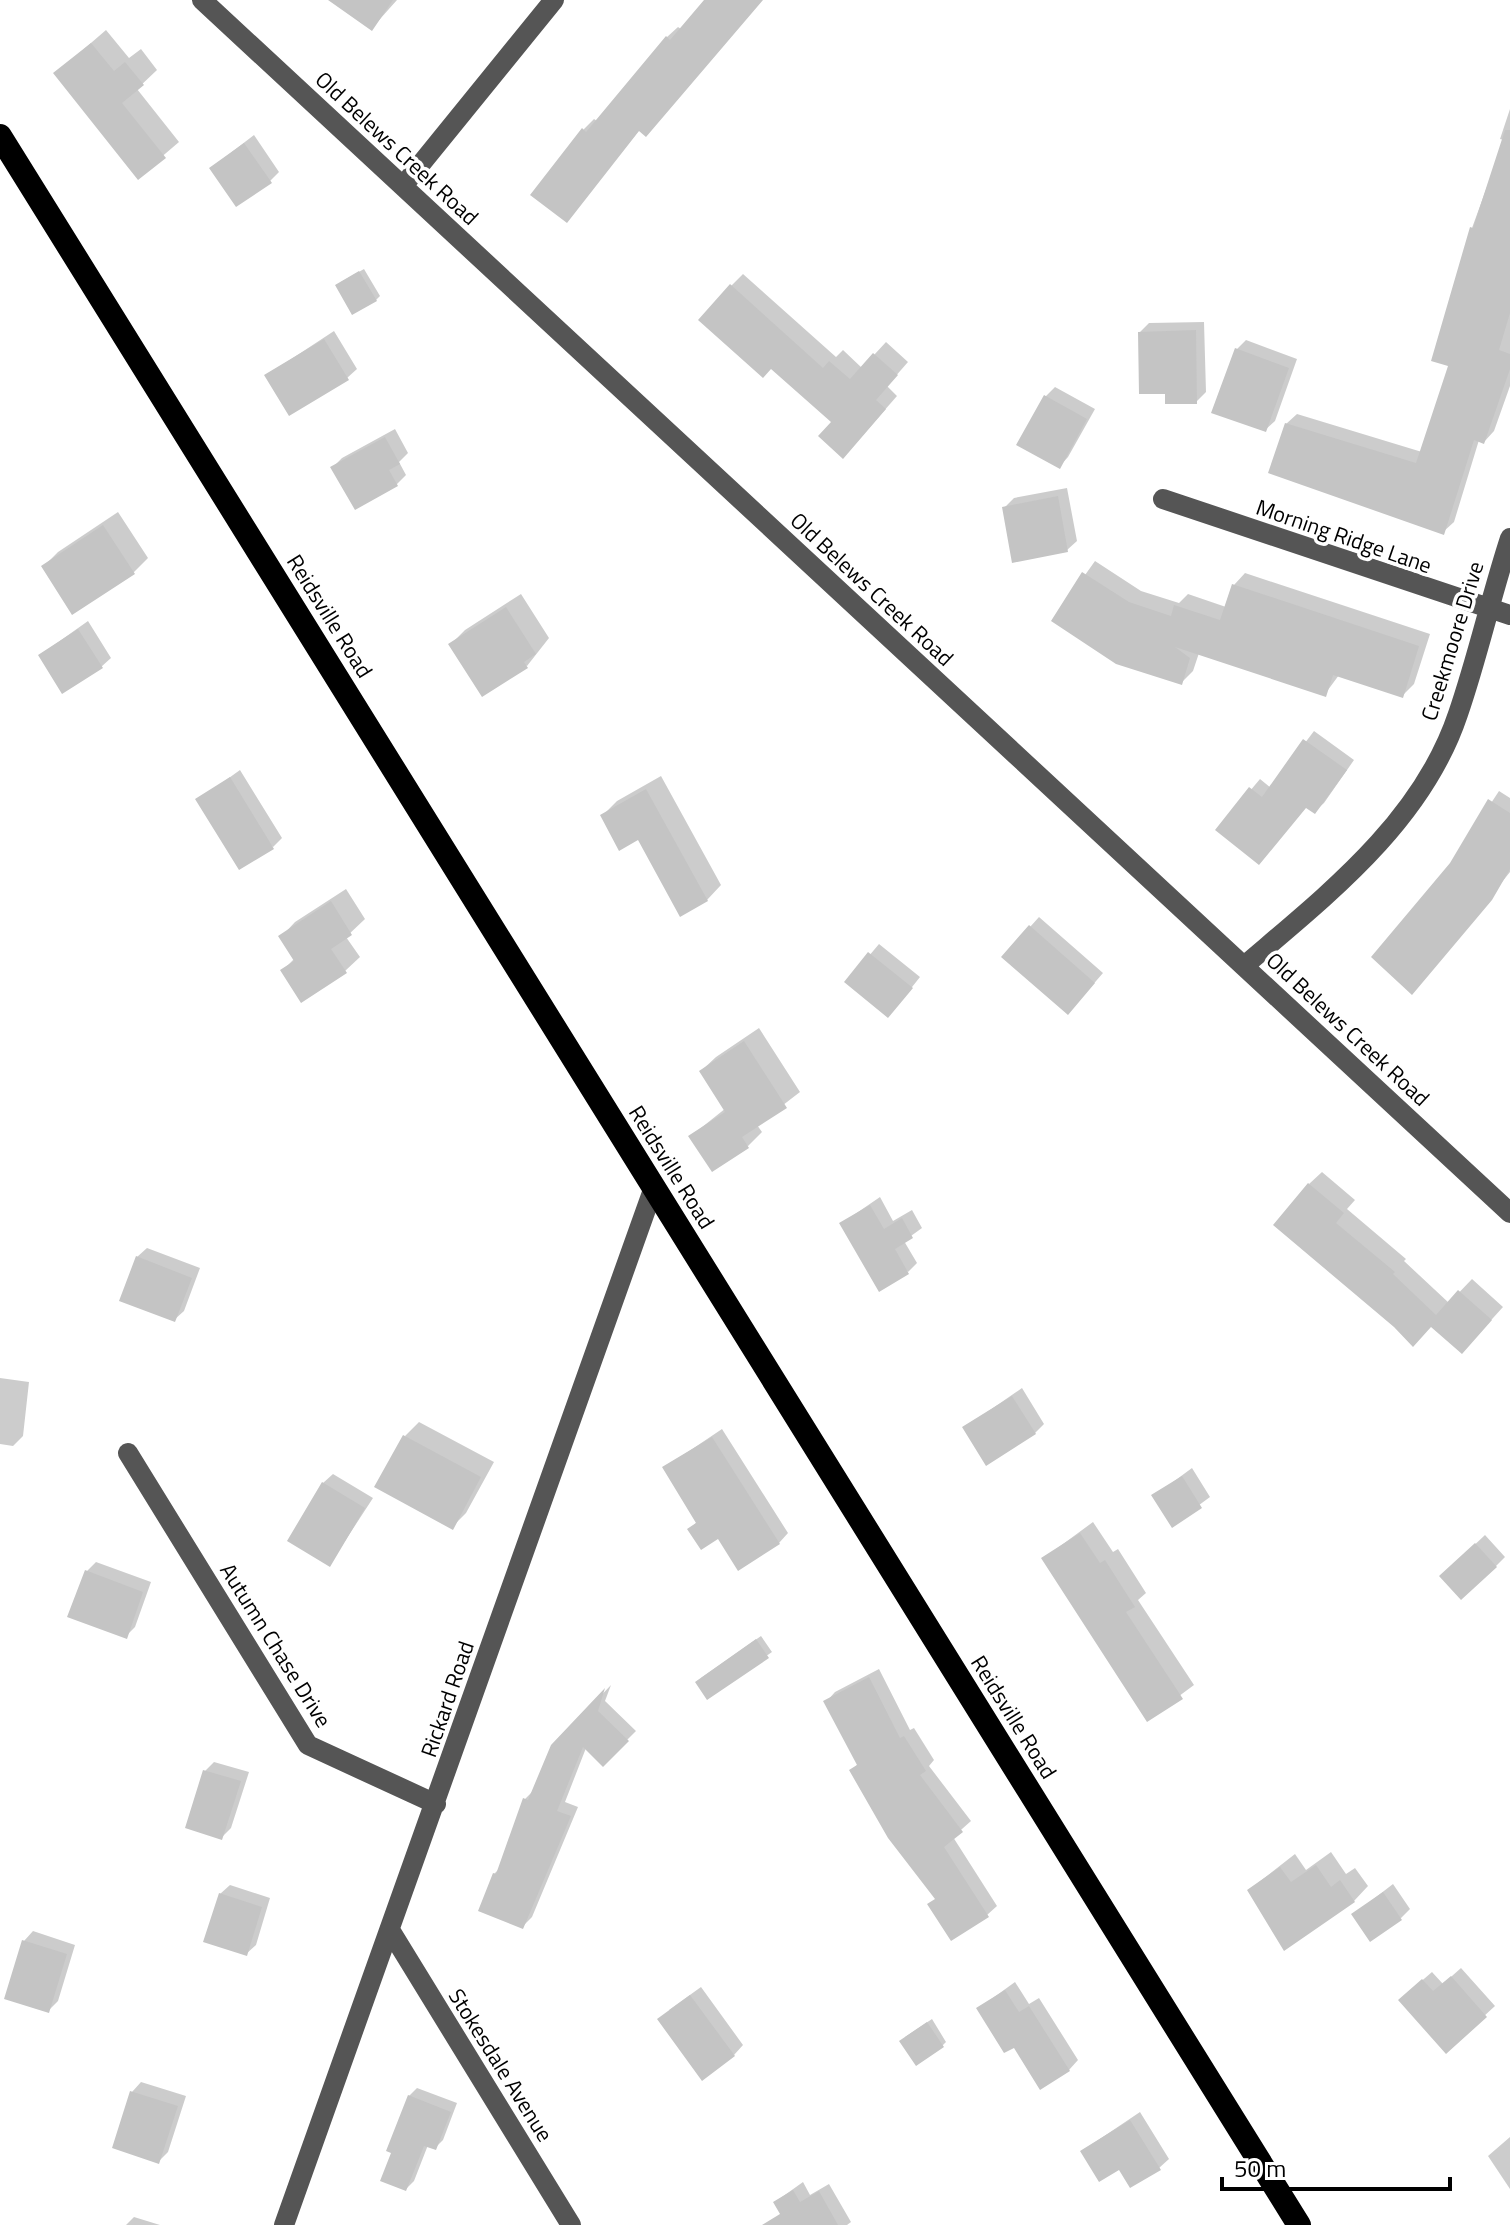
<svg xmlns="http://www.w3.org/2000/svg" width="1510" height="2225" font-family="'Titillium Web',sans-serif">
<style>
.shadow{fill:#0003}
.building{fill:#c4c4c4}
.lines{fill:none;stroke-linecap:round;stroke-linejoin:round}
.minor{stroke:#555;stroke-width:20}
.highway{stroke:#000;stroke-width:24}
.labels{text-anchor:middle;stroke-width:7;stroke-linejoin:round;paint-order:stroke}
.street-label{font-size:22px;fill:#000;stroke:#fff}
</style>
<rect width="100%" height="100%" fill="#fff"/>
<path class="shadow" d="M331,0H397L372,28Z
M706,0H762L640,129L567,221L583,130L594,119L597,121L667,37L678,27L681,29Z
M106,30L129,58L141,49L157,70L137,89L179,142L138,177L55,74Z
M1510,109V386L1494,431L1484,442L1479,440L1454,522L1443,532L1286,424L1297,414L1422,452L1450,365L1472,228L1504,140L1500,139Z
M254,135L279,172L270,181L211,168Z
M364,269L380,296L376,300L341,282Z
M743,274L836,357L843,350L862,368L886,342L908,362L887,386L897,396L855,444L834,422L731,286Z
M1204,322L1206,392L1196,402L1167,392L1140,332L1149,323Z
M334,331L357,369L347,378L267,375Z
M1246,340L1297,359L1275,421L1265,430L1237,349Z
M1055,387L1095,409L1068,457L1059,467L1019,444L1046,396Z
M395,429L408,453L399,462L406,475L397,484L355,508L333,467L342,458Z
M1067,488L1077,541L1067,550L1004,508L1014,498Z
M118,512L148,558L134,572L73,612L43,567L58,552Z
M1095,561L1141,591L1179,603L1188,594L1226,607L1234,585L1245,573L1430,634L1414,684L1403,695L1339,675L1325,694L1199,653L1193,671L1181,683L1053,620Z
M521,594L549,638L527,666L451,644L465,630Z
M88,621L111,658L101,667L40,655Z
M1314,731L1354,760L1324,803L1314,812L1306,806L1218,829L1260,779L1271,788Z
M240,770L282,838L273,847L198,800Z
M661,776L721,885L707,900L639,837L603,815L617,801Z
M1499,791L1510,798V872L1421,983L1451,864Z
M346,889L365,919L346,937L360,957L345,971H282L295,958L281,937L295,922Z
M1039,917L1103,973L1077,1003L1030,927Z
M879,944L920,977L897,1006L847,982Z
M759,1028L800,1092L757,1125L762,1132L748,1146L691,1136L726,1108L701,1071L716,1057Z
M1322,1172L1355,1200L1347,1209L1406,1259L1404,1261L1449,1303L1472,1279L1503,1307L1474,1339L1432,1325H1395L1309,1184Z
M880,1197L893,1221L912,1210L922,1228L904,1241L917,1263L908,1272L842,1223Z
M147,1248L200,1268L184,1311L174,1320L137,1257Z
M0,1378L29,1382L23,1436L13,1446L0,1444Z
M1022,1388L1044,1424L1035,1433L964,1428Z
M419,1422L494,1462L466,1513L452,1527L405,1436Z
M722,1429L788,1533L779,1543L719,1537L690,1529L697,1522L664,1468Z
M1192,1468L1210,1497L1172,1525L1154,1496Z
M333,1474L373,1498L330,1564L323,1483Z
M1093,1522L1113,1552L1118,1549L1146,1593L1138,1600L1194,1685L1148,1719L1044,1558Z
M1485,1535L1505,1557L1496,1566L1451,1567Z
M96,1562L151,1582L135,1627L126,1636L86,1572Z
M761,1636L772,1652L708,1697L701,1678Z
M879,1669L910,1730L914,1728L934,1760L929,1766L971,1821L953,1837L997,1906L987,1915L936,1898L851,1771L858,1764L826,1702L835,1692Z
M611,1685L605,1701L636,1731L603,1764L586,1748L565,1802L578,1807L532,1917L523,1926L494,1874L500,1868L525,1799L535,1789L553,1746Z
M214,1762L249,1772L231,1828L221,1838L205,1771Z
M1331,1852L1346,1874L1355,1868L1368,1886L1354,1901L1249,1890L1295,1854L1306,1870Z
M1393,1884L1410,1909L1401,1918L1354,1914Z
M230,1885L270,1898L256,1945L246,1954L220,1894Z
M33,1931L75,1945L58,2001L49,2010L24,1941Z
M1461,1968L1495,2006L1446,2051L1410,1991L1432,1972L1443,1984Z
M1015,1982L1029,2004L1039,1998L1078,2060L1069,2070L1014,2045L979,2008Z
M701,1987L743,2045L734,2055L669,2010Z
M932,2019L946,2042L942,2046L905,2037Z
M141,2082L186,2096L168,2152L158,2162L132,2092Z
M417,2088L457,2103L443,2140L435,2148L428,2145L414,2181L406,2189L393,2152L409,2096Z
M1140,2112L1169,2159L1159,2168L1120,2167L1082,2151Z
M1510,2137V2189L1488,2156Z
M803,2182L810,2195L829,2184L851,2222L847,2225H788L775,2202Z
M134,2217L160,2225H126Z"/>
<path class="building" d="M328,0H393L372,31Z
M704,0H763L646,137L639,131L567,223L530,195L582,128L586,132L666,36L670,40Z
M91,43L114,71L125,62L144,85L122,103L166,158L138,180L53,73Z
M1505,130H1510V313L1499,350L1510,354V369L1484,444L1474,440L1444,535L1268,473L1285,423L1416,463L1448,366L1431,361L1470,227L1473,228Z
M244,143L272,183L236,207L209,168Z
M359,271L377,301L352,315L335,285Z
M730,284L823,368L829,361L850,379L873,353L898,375L876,400L886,409L843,459L818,436L831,422L771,369L763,378L698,320Z
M1196,330L1197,404H1165V394H1139L1138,332Z
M324,339L349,380L289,416L264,375Z
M1235,348L1289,368L1266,432L1211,413Z
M1044,395L1087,419L1060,469L1016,445Z
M385,437L400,464L389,470L398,486L355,510L330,467Z
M1058,496L1068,552L1012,563L1002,507Z
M103,525L135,574L72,615L41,566Z
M1082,572L1129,602L1171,616L1174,605L1220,620L1232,584L1419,646L1403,698L1333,675L1326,697L1175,647L1190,658L1182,685L1116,664L1051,621Z
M506,607L536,654L524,662L528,668L482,697L448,644Z
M78,629L103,668L62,694L38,655Z
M1303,739L1347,770L1315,814L1306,808L1259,865L1215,830L1249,787L1262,797Z
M230,777L274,849L239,870L195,799Z
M646,789L708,901L680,917L638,840L619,851L600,815Z
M1488,799L1510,813V869L1492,900L1412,995L1371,957L1450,863Z
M331,901L352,935L331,949L347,973L301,1003L280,970L294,961L278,936Z
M1029,925L1095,983L1068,1015L1001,957Z
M868,952L913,988L888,1018L844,982Z
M744,1041L787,1108L742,1137L749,1148L712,1172L688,1136L725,1112L699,1071Z
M1308,1183L1344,1213L1336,1223L1395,1272L1393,1274L1436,1315L1458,1290L1492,1320L1462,1354L1431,1327L1413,1347L1394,1327L1273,1225Z
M870,1205L884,1229L902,1218L913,1238L895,1249L909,1274L879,1292L839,1223Z
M136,1256L192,1278L175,1322L119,1301Z
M1012,1396L1036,1434L986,1466L962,1427Z
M403,1435L481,1477L453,1530L374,1487Z
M712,1437L780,1544L738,1571L718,1539L701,1550L687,1529L696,1523L662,1467Z
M1182,1476L1202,1508L1172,1528L1151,1495Z
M322,1482L365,1508L330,1567L287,1541Z
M1080,1533L1100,1563L1105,1560L1135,1607L1126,1612L1183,1699L1147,1722L1041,1558Z
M1475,1543L1497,1567L1461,1600L1439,1576Z
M85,1570L143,1592L127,1639L67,1617Z
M756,1639L769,1658L707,1700L695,1682Z
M869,1677L900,1738L904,1736L926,1771L920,1775L963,1832L944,1847L989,1917L951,1941L927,1904L935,1899L888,1838L849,1770L857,1765L823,1701Z
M605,1688L598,1711L629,1741L603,1767L583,1747L557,1811L571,1816L523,1929L478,1911L493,1873L496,1874L523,1798L528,1800L551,1745Z
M203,1770L241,1781L222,1840L185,1828Z
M1316,1865L1331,1887L1340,1880L1355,1902L1284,1951L1247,1890L1280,1867L1291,1882Z
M1383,1892L1402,1920L1370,1942L1351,1914Z
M219,1893L262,1907L247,1956L203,1942Z
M22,1940L67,1954L49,2013L4,1999Z
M1451,1976L1487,2017L1446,2054L1398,2000L1422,1979L1433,1991Z
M1005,1990L1019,2012L1029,2006L1070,2071L1040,2090L1014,2048L1004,2053L976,2008Z
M690,1995L735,2056L702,2081L657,2019Z
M927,2022L944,2047L916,2066L899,2041Z
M130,2091L178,2106L159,2164L112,2148Z
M408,2095L451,2112L436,2150L424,2146L406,2191L380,2181L391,2153L386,2151Z
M1130,2120L1161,2170L1130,2188L1119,2170L1099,2182L1080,2151Z
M793,2190L800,2202L819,2191L838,2225H762L780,2214L773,2202Z"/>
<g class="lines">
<path class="minor" d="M202,0L1510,1213
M403,186L554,0
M1163,499L1510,615
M1244,966C1327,895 1422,822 1458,714C1478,656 1491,596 1510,538
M128,1453L308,1745L436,1804
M390,1930L571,2225
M284,2225L654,1187"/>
<path class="highway" d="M0,136L1299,2225"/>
</g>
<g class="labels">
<g class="street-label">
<text transform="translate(397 148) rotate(43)" y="8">Old Belews Creek Road</text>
<text transform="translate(1344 536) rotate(19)" y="8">Morning Ridge Lane</text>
<text transform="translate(872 589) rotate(43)" y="8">Old Belews Creek Road</text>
<text transform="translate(330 616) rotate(58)" y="8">Reidsville Road</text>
<text transform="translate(1452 641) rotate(-73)" y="8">Creekmoore Drive</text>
<text transform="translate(1348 1029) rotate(43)" y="8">Old Belews Creek Road</text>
<text transform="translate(672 1167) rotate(58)" y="8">Reidsville Road</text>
<text transform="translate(276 1645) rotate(58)" y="8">Autumn Chase Drive</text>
<text transform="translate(447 1699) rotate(-71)" y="8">Rickard Road</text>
<text transform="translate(1014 1717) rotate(58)" y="8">Reidsville Road</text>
<text transform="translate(501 2065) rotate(58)" y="8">Stokesdale Avenue</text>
</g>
</g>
<path d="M1222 2177v12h228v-12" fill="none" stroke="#000000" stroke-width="4"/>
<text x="1234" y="2177" font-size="24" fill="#000000" stroke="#ffffff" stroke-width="6" paint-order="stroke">50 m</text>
</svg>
